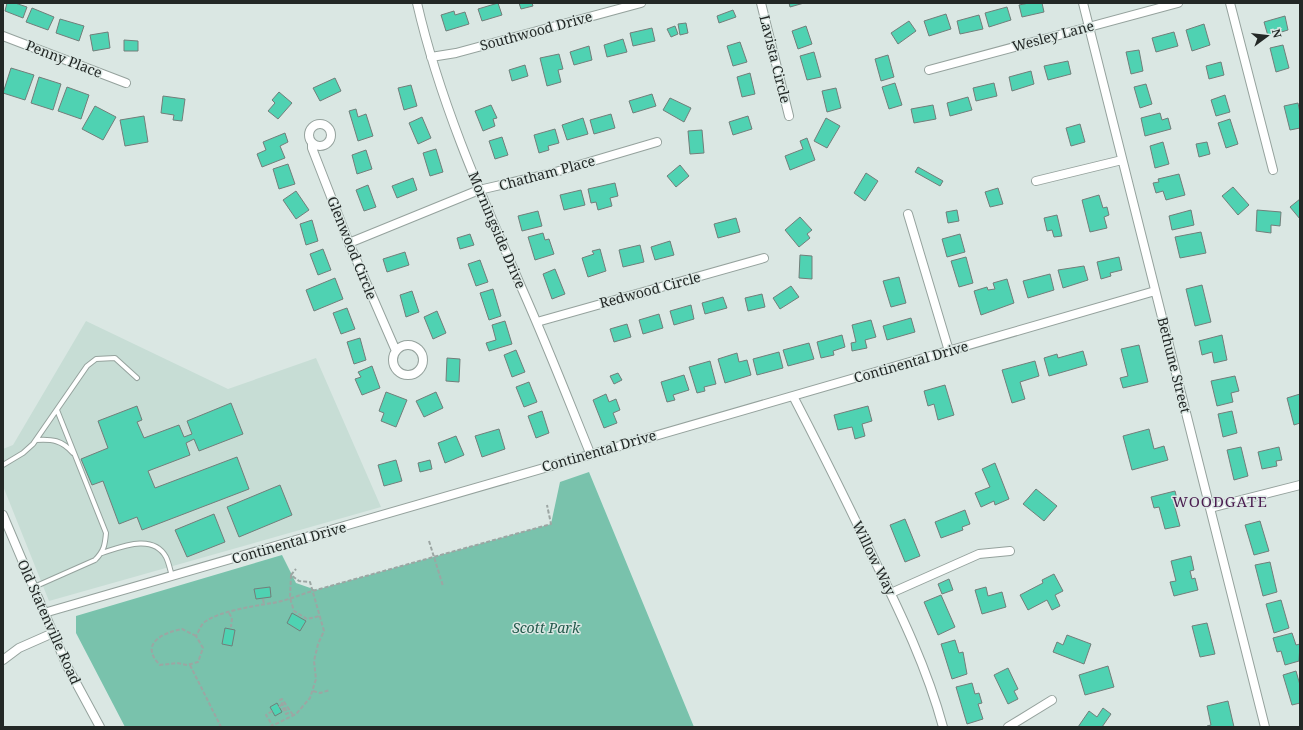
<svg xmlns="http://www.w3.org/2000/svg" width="1303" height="730" font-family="'Noto Serif',serif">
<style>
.built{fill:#c7ddd5}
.green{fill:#79c2ac}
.building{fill:#4fd2b2;stroke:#727e7a}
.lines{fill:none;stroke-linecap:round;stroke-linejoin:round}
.lane-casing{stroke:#95a29d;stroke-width:6}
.street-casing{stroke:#95a29d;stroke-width:10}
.path{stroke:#9ca6a3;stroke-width:2;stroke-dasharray:4 2;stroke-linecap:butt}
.lane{stroke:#fff;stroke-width:4}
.street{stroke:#fff;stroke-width:8}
.labels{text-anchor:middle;stroke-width:3;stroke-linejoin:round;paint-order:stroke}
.street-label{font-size:14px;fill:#232826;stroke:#dae7e3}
.park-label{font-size:14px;font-style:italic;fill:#23594b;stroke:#dae7e3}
.neighbourhood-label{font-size:15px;letter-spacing:1px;fill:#4b1d50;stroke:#dae7e3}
</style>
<rect width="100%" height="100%" fill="#dae7e3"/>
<path class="built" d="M86,321L228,389L316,358L381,507L49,601L3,486V449L13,445Z"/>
<path class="green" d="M589,472L694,727H125L76,633V616L282,555L296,583L316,590L551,524L560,482Z"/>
<path class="building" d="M7,3H15L27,7L23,18L5,11Z
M498,3L502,15L482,21L478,9Z
M519,3H532L533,6L521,9Z
M789,3H804L790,7Z
M1029,3H1042L1044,12L1022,17L1019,5Z
M1007,7L1011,20L989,27L985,13Z
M32,8L54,17L48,30L26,22Z
M733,10L736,17L719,23L717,16Z
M454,11L455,15L465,12L469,24L446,31L441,15Z
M946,14L951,29L929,36L924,21Z
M979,15L983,29L960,34L957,21Z
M1285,16L1288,30L1268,36L1264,22Z
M60,19L84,26L79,41L56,33Z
M909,21L916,31L898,44L891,33Z
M686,23L688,33L680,35L678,24Z
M1204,24L1210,45L1192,51L1186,30Z
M675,26L678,34L671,37L667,29Z
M806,26L812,44L798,49L792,31Z
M652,28L655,41L633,46L630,33Z
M108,32L110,48L93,51L90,35Z
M1174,32L1178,46L1156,52L1152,38Z
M623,39L627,52L607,57L604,45Z
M124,40L138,41V51H124Z
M740,42L747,62L733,66L727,46Z
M1283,45L1289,68L1276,72L1270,48Z
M589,46L592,60L574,65L570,52Z
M1139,50L1143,71L1131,74L1126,52Z
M814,52L821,77L807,80L800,56Z
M559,54L563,69L558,70L561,82L547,86L540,58Z
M888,55L894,77L881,81L875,59Z
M1068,61L1071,74L1048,80L1044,66Z
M1221,62L1224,75L1209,79L1206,66Z
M525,65L528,76L512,81L509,70Z
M11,68L34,75L25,100L3,93Z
M1031,71L1034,84L1012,91L1009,77Z
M750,73L755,94L742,97L737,77Z
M39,77L61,84L53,110L31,103Z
M335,78L341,91L320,101L313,88Z
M895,83L902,105L889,109L882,87Z
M994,83L997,96L976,101L973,88Z
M1146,84L1152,104L1140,108L1134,87Z
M411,85L417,106L404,110L398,88Z
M67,87L89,95L81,119L58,111Z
M836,88L841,108L827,112L822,91Z
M279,92L292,103L278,119L268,111L275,103L272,100Z
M652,94L656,106L633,113L629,101Z
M1225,95L1230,112L1216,116L1211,100Z
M163,96L185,99L182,121L173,120L174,115L161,113Z
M968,97L972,110L950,116L947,103Z
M670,98L691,108L684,122L663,110Z
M1298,103L1300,113V128L1290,130L1284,106Z
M491,105L497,118L493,119L495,126L483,131L475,111Z
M933,105L936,119L914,123L911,109Z
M95,106L116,117L103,140L82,129Z
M356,109L358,117L366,114L373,136L358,141L349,111Z
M1160,113L1162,120L1168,118L1171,129L1145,136L1141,118Z
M611,114L615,128L594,134L590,120Z
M144,116L148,142L125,146L120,120Z
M748,116L752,129L733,135L729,122Z
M422,117L431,138L418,144L409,123Z
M583,118L588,134L567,140L562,125Z
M826,118L840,126L827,148L814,141Z
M1230,119L1238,144L1226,148L1218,123Z
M1080,124L1085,142L1071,146L1066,128Z
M555,129L559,143L548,146L549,150L539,153L534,135Z
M702,130L704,153L690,154L688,131Z
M285,133L288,142L280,146L285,158L262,167L257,154L266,150L263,142Z
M502,137L508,155L495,159L489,141Z
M807,138L815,160L790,170L785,156L803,149L800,141Z
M1163,142L1169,164L1155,168L1150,146Z
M1207,142L1210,154L1199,157L1196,144Z
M436,149L443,172L430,176L423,153Z
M366,150L372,169L357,174L352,155Z
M288,164L295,184L279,189L273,169Z
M680,165L689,176L676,187L667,176Z
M918,167L943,181L940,186L915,172Z
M866,173L878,181L865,201L854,193Z
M1179,174L1185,195L1166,200L1163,191L1156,193L1153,183L1159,182L1158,179Z
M413,178L417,190L397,198L392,186Z
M615,183L618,196L610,198L612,206L598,210L596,202L591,203L588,189Z
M368,185L376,207L364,211L356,190Z
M1233,187L1249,205L1238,215L1222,196Z
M998,188L1003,204L990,207L985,192Z
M581,190L585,205L564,210L560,195Z
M296,191L309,210L296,219L283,200Z
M1099,195L1103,208L1107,207L1109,215L1104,217L1107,228L1090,232L1082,200Z
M1300,199V219L1290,207Z
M957,210L959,221L948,223L946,212Z
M1191,210L1194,225L1172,230L1169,216Z
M1257,210L1281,212L1280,226L1271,225V233L1256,231Z
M538,211L542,226L522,231L518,216Z
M1057,215L1062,236L1054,237L1052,230L1047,231L1044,218Z
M800,217L812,230L807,234L810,238L799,247L785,230Z
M736,218L740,232L718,238L714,224Z
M312,220L318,241L306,245L300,224Z
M1201,232L1206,253L1180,258L1175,237Z
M543,233L545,240L549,239L554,254L535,260L528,237Z
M470,234L474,245L460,249L457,238Z
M960,234L965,252L947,257L942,239Z
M670,241L674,255L655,260L651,247Z
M640,245L644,262L623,267L619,250Z
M323,249L331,270L318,275L310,254Z
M600,249L606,271L588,277L582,258L594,254L592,251Z
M405,252L409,265L387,272L383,259Z
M800,255L812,256V279L799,278Z
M966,257L973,283L959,287L951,261Z
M1119,257L1122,270L1110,273L1111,276L1101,279L1097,262Z
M480,260L488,282L476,286L468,264Z
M1084,266L1088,280L1063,288L1058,270Z
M555,269L565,294L552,299L543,274Z
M1050,274L1054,290L1028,298L1023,281Z
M899,277L906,303L891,307L883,281Z
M335,278L343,299L314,311L306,290Z
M1007,279L1014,303L981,315L974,291L987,287L988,290L995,289L993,283Z
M1202,285L1211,322L1195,326L1186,289Z
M791,286L799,297L780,309L773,298Z
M493,289L501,316L489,320L480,293Z
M412,291L419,312L406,317L400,295Z
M762,294L765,307L748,311L745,298Z
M723,297L727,308L705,314L702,303Z
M691,305L694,319L674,325L670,311Z
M347,308L355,329L341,334L333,313Z
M437,311L446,333L433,339L424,317Z
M659,314L663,328L643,334L639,320Z
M911,318L915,332L887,340L883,326Z
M871,320L876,337L865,340L867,348L852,351L851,343L856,342L852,325Z
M505,321L512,344L489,351L486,343L496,340L492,325Z
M627,324L631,337L614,342L610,329Z
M842,335L845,347L833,351L834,355L821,358L817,342Z
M1222,335L1227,360L1214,363L1212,352L1202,355L1199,341Z
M360,338L366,360L354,364L347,342Z
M809,343L814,359L788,366L783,350Z
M1139,345L1148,382L1123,388L1120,378L1128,376L1121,349Z
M516,350L525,372L512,377L504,355Z
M1083,351L1087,365L1049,376L1044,358L1057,354L1058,358Z
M779,352L783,368L757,375L753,359Z
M737,353L739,362L747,360L751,375L725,383L718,359Z
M447,358L460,359L459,382L446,381Z
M710,361L716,384L704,387L705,391L697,393L689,367Z
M1035,361L1039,376L1020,382L1025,399L1012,403L1002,370Z
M372,366L380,388L362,395L355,379L361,377L358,372Z
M618,373L622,380L614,384L610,376Z
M684,375L689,390L673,395L675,400L667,402L661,382Z
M1235,376L1239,391L1231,393L1233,402L1217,406L1211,381Z
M529,382L537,402L524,407L516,387Z
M945,385L954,415L938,420L934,404L928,406L924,391Z
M386,392L407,400L396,427L381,421L384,413L379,411Z
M436,392L443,408L424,417L416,401Z
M606,394L609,402L616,399L620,410L613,413L617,423L604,428L593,400Z
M1300,394V423L1294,425L1287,398Z
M231,403L243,434L199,451L194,439L186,443L190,455L148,471L155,488L237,457L249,489L142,530L137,517L119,524L103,481L92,485L81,459L108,448L98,421L137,406L142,420L137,422L144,438L179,425L184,437L192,434L187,421Z
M868,406L872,421L862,424L865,436L855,439L852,427L838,430L834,415Z
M542,411L549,433L536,438L528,416Z
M1232,411L1237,433L1223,437L1218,414Z
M499,429L505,449L482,457L475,436Z
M1149,429L1154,449L1164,446L1168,460L1132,470L1123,436Z
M456,436L464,455L445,463L438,443Z
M1241,447L1248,476L1234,480L1227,450Z
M1279,447L1282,460L1276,461L1277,466L1262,469L1258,452Z
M396,460L402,481L384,486L378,465Z
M430,460L432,469L420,472L418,463Z
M995,463L1009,499L995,505L994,501L981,507L975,493L990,487L982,469Z
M280,485L292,515L239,537L227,507Z
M1036,489L1057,506L1044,521L1023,504Z
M1175,491L1178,503L1174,504L1180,526L1165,529L1159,507L1154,508L1151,497Z
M965,510L970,524L962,527L963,530L941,538L935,522Z
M214,514L225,542L187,557L175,530Z
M905,519L920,556L905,562L890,525Z
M1260,521L1269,551L1254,555L1245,525Z
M1191,556L1194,570L1190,571L1192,579L1195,578L1198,590L1174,596L1170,582L1176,581L1171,561Z
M1270,562L1277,592L1263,596L1255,565Z
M1054,574L1063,591L1055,595L1060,606L1052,610L1047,600L1028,610L1020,595L1043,583L1042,580Z
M949,579L953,590L942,594L938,584Z
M270,587L271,597L256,599L254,589Z
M986,587L988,596L1002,592L1006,607L982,614L975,590Z
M941,595L955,627L938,635L924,602Z
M1281,600L1289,628L1274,633L1266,604Z
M292,613L306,621L300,631L287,623Z
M1207,623L1215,654L1200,657L1192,626Z
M225,628L235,630L232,646L222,644Z
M1292,633L1296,645L1300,644L1299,661L1285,665L1281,651L1277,652L1273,638Z
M1067,635L1091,644L1084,664L1053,652L1057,642L1063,645Z
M955,640L959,653L963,652L967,674L952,679L941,644Z
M1108,666L1114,687L1085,695L1079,675Z
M1008,668L1018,689L1014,691L1018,699L1008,704L994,675Z
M1296,671L1300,685V703L1292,705L1283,675Z
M972,683L975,694L979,693L982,703L978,704L983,719L967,724L956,687Z
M1228,701L1234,727H1207V726L1211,725L1207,706Z
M277,703L282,712L275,716L270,707Z
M1103,708L1111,714L1102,727H1078L1089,711L1097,717Z"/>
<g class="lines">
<g class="lane-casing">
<path id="lane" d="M36,440C52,439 62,440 73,453
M3,465L23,453L33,444L87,366L96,359L115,358L137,378
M102,553C121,547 153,533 166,557C169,563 170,570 172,576
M34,587L95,560C104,551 105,545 106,533L57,410"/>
</g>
<g class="street-casing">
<path id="street" d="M417,3C440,103 482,197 523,291C547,345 568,399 590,453
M761,3L789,116
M1083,3L1265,727
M1230,3L1273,170
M3,36L126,83
M431,57L456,53L641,3
M929,70L1178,3
M309 135a11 11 0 1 1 22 0a11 11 0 1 1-22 0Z
M312,143V148L349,243L396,351
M1036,181L1122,160
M908,214L949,351
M349,243L479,190L552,173L657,142
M537,322L764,258
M393 360a15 15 0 1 1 30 0a15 15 0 1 1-30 0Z
M793,396C821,450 848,504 874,559C901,614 927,668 943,727
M1210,508L1300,485
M3,515L67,666L100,727
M891,593L979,554L1010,551
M44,613L1155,291
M3,660L19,648L53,633
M1008,727L1052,700"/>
</g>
<path class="path" d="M429,541L443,586
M291,575L296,569
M263,599L264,604
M229,613L232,618L231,627
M196,636L182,629C162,633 139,644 160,665L177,663L187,665L198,662L203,648L196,636C199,631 201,624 206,621C221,611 254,606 272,603C287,601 301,594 316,590L551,524L547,505
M190,665L221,727
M313,691L320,693L330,690
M279,707L281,705L286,714L288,713L280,700L282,699L293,715
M272,711L266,715L273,726
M270,727L296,714L310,698L316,679L314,661L318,644L324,631L310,582L299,581L291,575L290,598L294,611L307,619L320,616"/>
<use href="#lane" class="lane"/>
<use href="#street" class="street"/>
</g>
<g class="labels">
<g class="street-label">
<text transform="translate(536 31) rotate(-15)" y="5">Southwood Drive</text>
<text transform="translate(1053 36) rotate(-15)" y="5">Wesley Lane</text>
<text transform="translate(64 59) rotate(21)" y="5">Penny Place</text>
<text transform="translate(775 59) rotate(76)" y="5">Lavista Circle</text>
<text transform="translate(547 173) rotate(-15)" y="5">Chatham Place</text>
<text transform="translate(497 230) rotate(67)" y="5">Morningside Drive</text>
<text transform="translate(352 248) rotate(68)" y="5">Glenwood Circle</text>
<text transform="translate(650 290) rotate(-15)" y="5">Redwood Circle</text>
<text transform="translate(911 362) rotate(-16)" y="5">Continental Drive</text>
<text transform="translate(1174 365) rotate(76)" y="5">Bethune Street</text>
<text transform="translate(599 451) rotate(-16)" y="5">Continental Drive</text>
<text transform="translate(289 543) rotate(-16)" y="5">Continental Drive</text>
<text transform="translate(874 558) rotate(64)" y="5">Willow Way</text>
<text transform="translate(49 622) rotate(66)" y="5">Old Statenville Road</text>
</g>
<g class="park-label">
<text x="546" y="633">Scott Park</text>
</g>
<g class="neighbourhood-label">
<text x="1220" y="507">WOODGATE</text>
</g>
</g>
<rect width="1303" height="730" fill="none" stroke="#232826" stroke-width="8"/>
<g transform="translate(1267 36) rotate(75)" stroke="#dae7e3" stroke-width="3" paint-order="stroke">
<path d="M0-3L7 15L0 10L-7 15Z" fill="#232826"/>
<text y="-6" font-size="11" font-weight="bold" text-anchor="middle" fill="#232826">N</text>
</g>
</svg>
